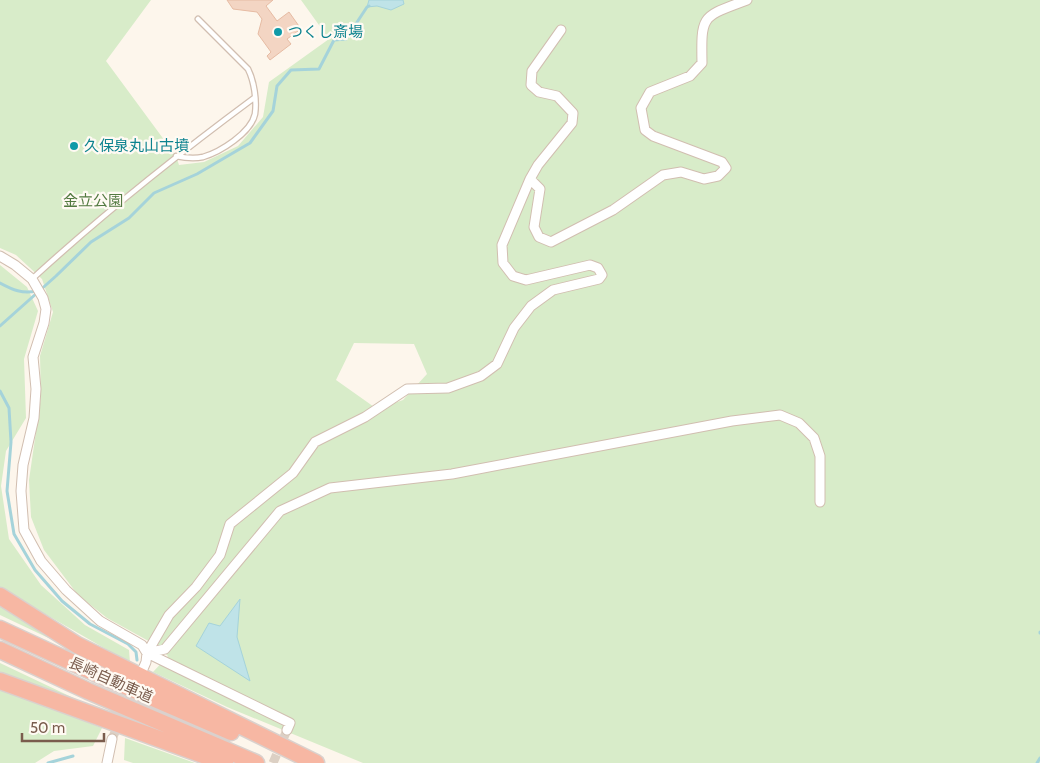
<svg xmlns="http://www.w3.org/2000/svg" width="1040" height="763" font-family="Cabin,'Noto Sans JP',sans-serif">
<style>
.green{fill:#d8ecc9;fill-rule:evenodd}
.water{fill:#bfe3e8;stroke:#a5d3da}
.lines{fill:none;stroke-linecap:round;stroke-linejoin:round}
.stream{stroke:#a5d3da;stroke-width:3}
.building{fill:#f3d5c3;stroke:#e6bba3}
.minor-tunnel{stroke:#dcd0c4;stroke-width:9;stroke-dasharray:9 4.5;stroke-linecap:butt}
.service-casing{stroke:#d1beb0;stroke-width:7}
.minor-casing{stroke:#d1beb0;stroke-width:11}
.motorway-casing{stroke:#dad1cd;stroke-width:19}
.service{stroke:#fff;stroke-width:4.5}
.minor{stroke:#fff;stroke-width:9}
.motorway{stroke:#f7b7a3;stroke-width:16}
.culture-dot{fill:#0f9aa8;stroke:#fffaf3;stroke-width:2}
.labels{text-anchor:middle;stroke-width:4.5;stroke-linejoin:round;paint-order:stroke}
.culture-label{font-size:15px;fill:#0d838f;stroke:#fffaf3;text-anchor:start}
.park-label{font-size:15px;fill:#537a41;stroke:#fffaf3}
.street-label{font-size:15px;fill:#7a5c4d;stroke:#fffaf3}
</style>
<rect width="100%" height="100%" fill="#fdf6ec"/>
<path class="green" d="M0,0H151L106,61L176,156L179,165L204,162L238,146L263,117L269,82L329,39L301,0H1040V763H363L227,707L153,672L168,656L154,644L107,618L78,595L44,550L31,517L29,480L41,397L40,356L53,312L42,279L16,255L0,248ZM354,343L414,344L427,374L403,400L377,409L336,380Z
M0,265L27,287L38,311L24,359L26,418L6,451L1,486L9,539L41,585L85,625L129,650L130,663L0,588Z
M0,604L76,651L0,615Z
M0,663L103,712L0,677Z
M0,688L102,728L93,746L54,751L35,763H0Z
M125,738L195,763H133L124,760Z"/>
<path class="water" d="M369,0H403L404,4L391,10L377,6L367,7Z
M240,599L237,637L250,681L196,646L209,623L220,626Z"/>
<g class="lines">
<path class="stream" d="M0,283C13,290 22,294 37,291
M0,326L56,276L91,242L129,218L154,193L197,174L250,143L273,111L277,86L291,70L319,69L334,40L346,39L367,7L369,6
M0,391L9,408L11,442L7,491L14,534L35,570L62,601L90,624L128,644L136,652L137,660
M1040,632V633
M48,763L73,756
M1037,763L1040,758"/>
</g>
<path class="building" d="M227,0H273L266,6L277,21L289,12L301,29L287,39L291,44L270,60L267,56L271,52L258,34L262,19L257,12L233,9Z"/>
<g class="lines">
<path class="minor-tunnel" d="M112,739L135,686
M273,763L287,730"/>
<g class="service-casing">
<path id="service" d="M176,156C185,158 194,159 203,157C220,152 251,133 255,114C257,100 254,81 248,69L198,19
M32,279C103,214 177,155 254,98"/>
</g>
<g class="minor-casing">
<path id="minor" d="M530,179L538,165L572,123L573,113L557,96L539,92L531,85L532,71L561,30
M0,256L15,265L32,279L43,298L46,309L44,323L33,357L36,389L34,418L23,465L21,491L24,530L41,561L66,590L100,621L142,645L147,653L290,723L287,730
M147,653L165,649L280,511L330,488L452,474L732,421L780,415L799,423L814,438L820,456V502
M143,669L146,662L147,653L169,615L196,587L220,555L230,524L293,473L315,442L365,417L407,389L448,388L481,376L497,364L514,328L531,306L553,290L599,279L602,275L598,268L590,265L526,280L513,276L503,263L502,245L530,179L540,189L534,227L539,237L551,242L613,210L663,175L681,172L704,179L718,176L726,168L722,162L653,136L645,130L641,108L650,92L690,76L702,63C701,14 702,17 747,0
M107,763L112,739"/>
</g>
<g class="motorway-casing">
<path id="motorway" d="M0,596L77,645L316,763
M0,629L95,673L231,732
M0,650L88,691L256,763
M0,681L225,763"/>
</g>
<use href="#service" class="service"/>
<use href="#minor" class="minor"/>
<use href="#motorway" class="motorway"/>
</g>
<g class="culture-dot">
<circle cx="278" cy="32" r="5"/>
<circle cx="74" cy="146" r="5"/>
</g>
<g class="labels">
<g class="culture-label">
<text x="288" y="37">つくし斎場</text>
<text x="84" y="151">久保泉丸山古墳</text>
</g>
<g class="park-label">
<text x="93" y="206">金立公園</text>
</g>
<g class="street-label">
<text transform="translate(111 680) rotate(24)" y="5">長崎自動車道</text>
</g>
</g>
<path d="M22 733v8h82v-8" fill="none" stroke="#7a5c4d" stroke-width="2.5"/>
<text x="30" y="733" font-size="15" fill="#7a5c4d" stroke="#fffaf3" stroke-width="4" paint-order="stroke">50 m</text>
</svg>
